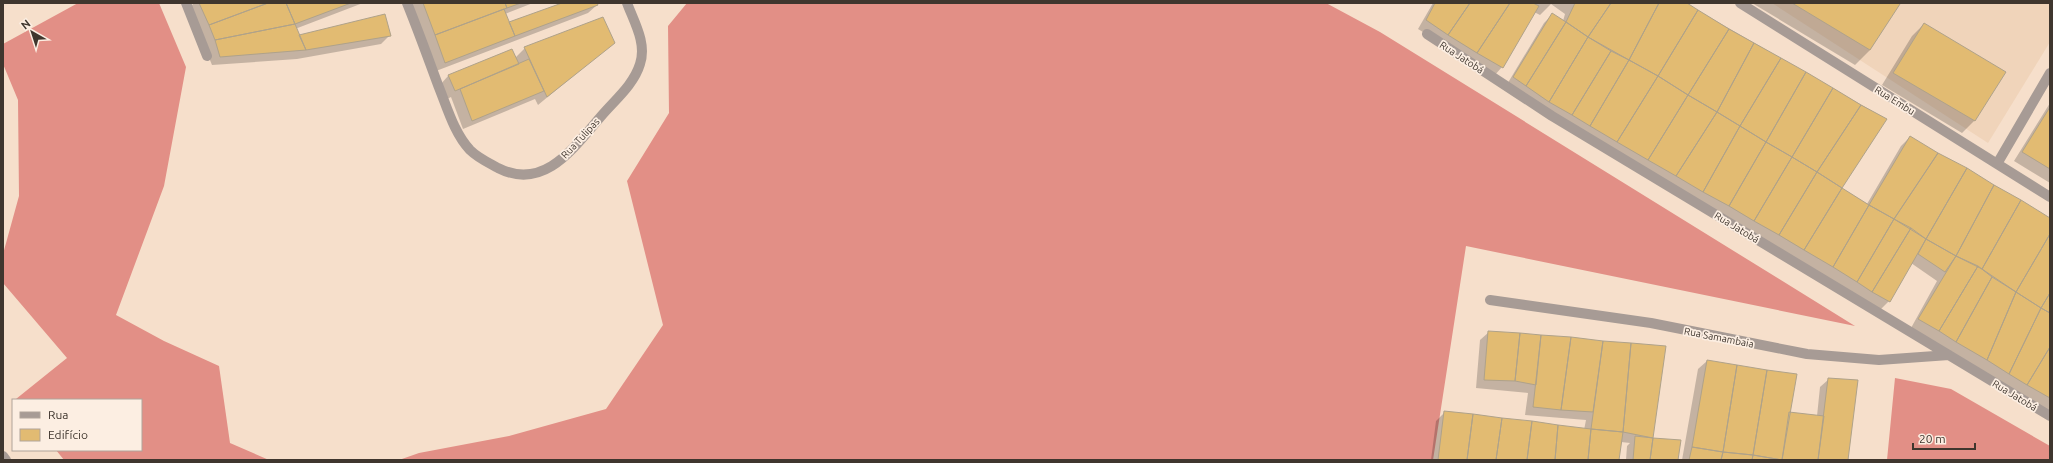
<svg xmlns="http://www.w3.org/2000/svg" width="2053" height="463" font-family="Ubuntu,sans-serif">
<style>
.built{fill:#f0d4ba}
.forest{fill:#e28f86}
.shadow{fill:#0003}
.building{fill:#e2bb72;stroke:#afa28a}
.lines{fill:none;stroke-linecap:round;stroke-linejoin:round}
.minor{stroke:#a79b95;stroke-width:10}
.tertiary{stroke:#a79b95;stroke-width:10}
.labels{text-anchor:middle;stroke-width:3.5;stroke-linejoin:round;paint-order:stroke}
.street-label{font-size:10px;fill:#3f362e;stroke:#fceee2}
</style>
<rect width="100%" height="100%" fill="#f6dfcb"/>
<path class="built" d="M1772,3H2050V42L1988,143Z"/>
<path class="forest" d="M78,3H159L186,67L164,186L116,315L164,341L219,366L230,443L269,460H64L56,450H141V400L16,399L67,358L3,283V254L19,196L18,100L3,64V44Z
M687,3H1326L1380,32L1855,326L1466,246L1433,460H399L419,453L509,436L606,409L663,325L627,181L669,113L668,26Z
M1895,378L1951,389L2050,446V460H1887Z"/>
<path class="shadow" d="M194,3H363L295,29L299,37L390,35L381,44L297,59L212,65L189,8Z
M411,3H533L505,14L509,23L565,3H596L597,5L588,13L436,71Z
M1433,3H1685L1886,119L1841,188L1867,204L1901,146L1910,137L2050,219V413L1911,328L1937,281L1911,263L1889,301L1880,310L1506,86L1544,23L1552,15L1563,21L1565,14L1551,4L1540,15L1534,12L1502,67L1494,76L1418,29Z
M1752,3H1897L1870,50L1855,65Z
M1924,24L1975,120L1962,133L1882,85L1912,36Z
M614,42L538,105L535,99L463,129L451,97L447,99L440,85L448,76L511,50L515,58L525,48Z
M2050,103V183L2014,161Z
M1489,332L1665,347L1652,438L1677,460H1626L1627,446L1630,443L1621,442L1618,460H1431L1436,421L1445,412L1584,430L1586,420L1525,415L1528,393L1476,388L1480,340Z
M1707,361L1788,413L1817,416L1820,387L1829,379L1847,460H1682L1698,369Z"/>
<path class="building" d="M199,3H268L209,25Z
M268,3H286L295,24L215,40L209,25Z
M286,3H351L295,24Z
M423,3H505L507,8L435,35Z
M505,3H521L507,8Z
M562,3H597L598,5L515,36L509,22Z
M1435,3H1470L1448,35L1426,20Z
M1470,3H1510L1477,53L1448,35Z
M1510,3H1533L1539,6L1503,68L1477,53Z
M1575,3H1611L1588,37L1566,22Z
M1611,3H1659L1629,60L1588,37Z
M1659,3H1687L1698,10L1658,76L1629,60Z
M1792,3H1899L1900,4L1870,50Z
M504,9L515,36L445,63L435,35Z
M1698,10L1729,29L1688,95L1658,76Z
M1552,13L1566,22L1526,86L1513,77Z
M385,14L391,36L306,50L299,35Z
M603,17L615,43L547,97L524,47Z
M1566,22L1588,37L1549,102L1526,86Z
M1924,23L2006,72L1975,121L1893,73Z
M295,24L306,50L220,57L215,40Z
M1729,29L1754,43L1717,112L1688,95Z
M1588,37L1611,51L1572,115L1549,102Z
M1754,43L1781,58L1740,126L1717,112Z
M512,49L519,64L455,91L448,75Z
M1611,51L1629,60L1590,126L1572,115Z
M1781,58L1806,72L1766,142L1740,126Z
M529,59L544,91L472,121L460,89Z
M1629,60L1658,76L1617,142L1590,126Z
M1806,72L1833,88L1792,157L1766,142Z
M1658,76L1688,95L1648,160L1617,142Z
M1833,88L1861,105L1817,172L1792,157Z
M1688,95L1717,112L1676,176L1648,160Z
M1861,105L1887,119L1842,188L1817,172Z
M2050,107V169L2022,152Z
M1717,112L1740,126L1703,192L1676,176Z
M1740,126L1766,142L1729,206L1703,192Z
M1910,136L1938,153L1894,219L1869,205Z
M1766,142L1792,157L1754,221L1729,206Z
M1938,153L1967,168L1926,239L1894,219Z
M1792,157L1817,172L1779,235L1754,221Z
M1967,168L1994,185L1956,256L1926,239Z
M1817,172L1842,188L1804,250L1779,235Z
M1994,185L2021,200L1982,269L1956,256Z
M1842,188L1869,205L1833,267L1804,250Z
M2021,200L2050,218V234L2016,292L1982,269Z
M1869,205L1894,219L1857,282L1833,267Z
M1894,219L1911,228L1872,292L1857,282Z
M1911,228L1926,239L1890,302L1872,292Z
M2050,234V293L2041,308L2016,292Z
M1926,239L1956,256L1945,272L1918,254Z
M1956,256L1978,266L1939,331L1918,319Z
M1978,266L1992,277L1956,342L1939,331Z
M1992,277L2016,292L1987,360L1956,342Z
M2016,292L2041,308L2009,374L1987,360Z
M2050,293V313L2041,308Z
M2041,308L2050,313V347L2027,385L2009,374Z
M1488,331L1520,333L1515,381L1484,380Z
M1520,333L1541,335L1536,385L1515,381Z
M1541,335L1571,337L1561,410L1533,407Z
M1571,337L1603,341L1593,412L1561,410Z
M1603,341L1631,343L1623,432L1591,429Z
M1631,343L1666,346L1653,438L1623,432Z
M2050,347V398L2027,385Z
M1707,360L1737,365L1723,452L1692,447Z
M1737,365L1767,370L1753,455L1723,452Z
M1767,370L1797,374L1782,460L1753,455Z
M1828,378L1858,380L1848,460H1818Z
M1444,411L1473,414L1467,460H1438Z
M1789,412L1824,416L1818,460H1782Z
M1473,414L1502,418L1496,460H1467Z
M1502,418L1532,421L1527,460H1496Z
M1532,421L1558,425L1555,460H1527Z
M1558,425L1591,429L1588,460H1555Z
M1591,429L1623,432L1619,460H1588Z
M1635,436L1653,438L1650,460H1633Z
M1653,438L1681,440L1678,460H1650Z
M1692,447L1723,452L1721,460H1689Z
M1723,452L1753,455L1752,460H1721Z
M1753,455L1782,460H1752Z"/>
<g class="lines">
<path class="minor" d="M186,3L207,56
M407,3C418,30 428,58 438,85C447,107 454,133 470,150C478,158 489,163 498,168C545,192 575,146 603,114C616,99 634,84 640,64C647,43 634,22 627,3
M1740,3L2050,197
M1427,34L1552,116L2050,416
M1997,164L2050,73
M1490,300L1651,323L1807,354L1879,360L1949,355"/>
<path class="tertiary" d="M3,456L6,460"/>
</g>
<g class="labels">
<g class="street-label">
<text transform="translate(1462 57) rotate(33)" y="4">Rua Jatobá</text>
<text transform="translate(1895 100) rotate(32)" y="4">Rua Embu</text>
<text transform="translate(580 138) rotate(-47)" y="4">Rua Tulipas</text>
<text transform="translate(1737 227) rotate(31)" y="4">Rua Jatobá</text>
<text transform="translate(1719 337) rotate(11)" y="4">Rua Samambaia</text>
<text transform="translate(2015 395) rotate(31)" y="4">Rua Jatobá</text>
</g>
</g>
<rect width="2053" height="463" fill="none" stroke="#3f362e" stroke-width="8"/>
<rect x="12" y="399" width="130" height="52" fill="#fceee2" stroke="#b0a49a"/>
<rect x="20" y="412" width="20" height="6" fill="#a79b95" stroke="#b0a49a"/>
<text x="48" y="419" font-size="12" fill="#3f362e">Rua</text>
<rect x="20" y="429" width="20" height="12" fill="#e2bb72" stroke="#b0a49a"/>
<text x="48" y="439" font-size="12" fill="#3f362e">Edifício</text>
<g transform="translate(32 32) rotate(321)" stroke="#fceee2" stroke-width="3" paint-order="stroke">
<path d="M0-3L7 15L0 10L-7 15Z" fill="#3f362e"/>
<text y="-6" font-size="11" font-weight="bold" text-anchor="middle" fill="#3f362e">N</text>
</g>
<path d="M1913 443v6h62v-6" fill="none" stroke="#3f362e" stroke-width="2"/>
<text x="1919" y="443" font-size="12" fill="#3f362e" stroke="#fceee2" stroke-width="3" paint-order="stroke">20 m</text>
</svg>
